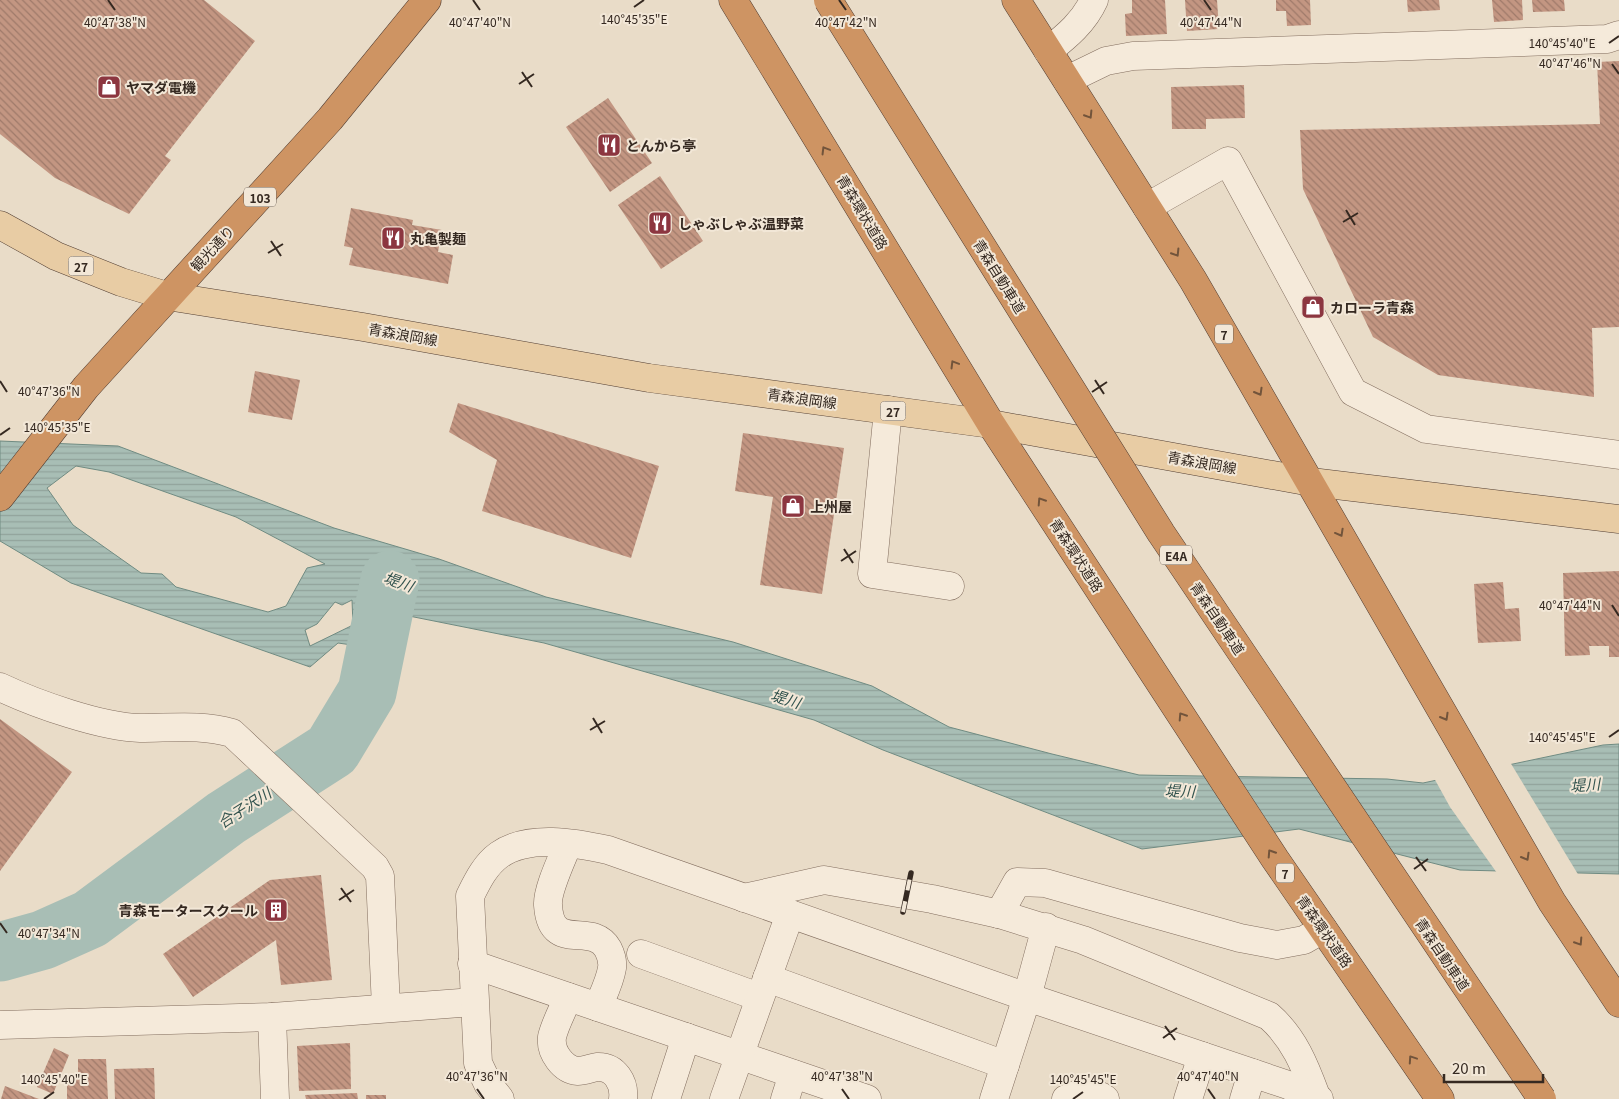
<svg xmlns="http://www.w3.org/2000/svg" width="1619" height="1099" font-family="Georgia,'Noto Sans JP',serif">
	<defs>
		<pattern id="water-rules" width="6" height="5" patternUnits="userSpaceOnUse" patternTransform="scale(1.25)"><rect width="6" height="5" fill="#a8beb5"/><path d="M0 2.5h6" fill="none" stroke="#91a39b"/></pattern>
		<pattern id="building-back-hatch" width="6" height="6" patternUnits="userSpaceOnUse" patternTransform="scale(1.25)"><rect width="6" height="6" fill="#c39682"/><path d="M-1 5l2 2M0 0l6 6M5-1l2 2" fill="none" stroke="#9f7a6a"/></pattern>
	</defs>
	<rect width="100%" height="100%" fill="#e9dcc8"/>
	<!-- water -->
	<path fill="url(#water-rules)" stroke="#708b82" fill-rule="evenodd" d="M 0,441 L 118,446 L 334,528 L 439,559 L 546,597 L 733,642 L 872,686 L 949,727 L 1052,754 L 1139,775 L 1387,779 L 1423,783 L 1603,745 L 1619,744 L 1619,874 L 1460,870 L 1299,829 L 1142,849 L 883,750 L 814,720 L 544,643 L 404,615 L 380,649 L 338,643 L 310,667 L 71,583 L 0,541 ZM 76,466 L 109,472 L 236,517 L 325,564 L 307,568 L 286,606 L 268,612 L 176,587 L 162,574 L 141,573 L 73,525 L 47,488 ZM 352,600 L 353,625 L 310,646 L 305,630 L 317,624 L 335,602 L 342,605 Z"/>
	<!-- pier -->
	<path fill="#e9dcc8" d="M 1510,762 L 1579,876 L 1497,873 L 1450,807 L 1434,778 Z"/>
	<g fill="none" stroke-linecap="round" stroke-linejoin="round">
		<!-- river -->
		<path stroke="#a8beb5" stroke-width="59" d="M 0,952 L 43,940 L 90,919 L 226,818 L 332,750 L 367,692 L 390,580"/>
	</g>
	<!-- building -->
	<g fill="url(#building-back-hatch)">
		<path d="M 0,0 L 204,0 L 255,41 L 165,156 L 171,160 L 129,214 L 55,178 L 0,134 Z"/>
		<path d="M 1132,0 L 1165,0 L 1167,34 L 1126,36 L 1125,14 L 1132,13 Z"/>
		<path d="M 1185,0 L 1217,0 L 1219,29 L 1187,31 Z"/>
		<path d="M 1276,0 L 1310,0 L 1311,25 L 1287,26 L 1286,11 L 1276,11 Z"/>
		<path d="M 1407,0 L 1439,0 L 1440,10 L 1408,12 Z"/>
		<path d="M 1492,0 L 1522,0 L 1523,20 L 1494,22 Z"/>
		<path d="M 1532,0 L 1564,0 L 1565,11 L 1533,12 Z"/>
		<path d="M 1619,61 L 1619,327 L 1592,328 L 1594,397 L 1438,375 L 1373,337 L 1303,189 L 1300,130 L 1600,124 L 1597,62 Z"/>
		<path d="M 1244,85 L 1245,118 L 1206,119 L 1206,129 L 1172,129 L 1171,87 Z"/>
		<path d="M 608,98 L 652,163 L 610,192 L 566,127 Z"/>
		<path d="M 660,176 L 703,241 L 661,269 L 618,205 Z"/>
		<path d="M 351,208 L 413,220 L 412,225 L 442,230 L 438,252 L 453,255 L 448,284 L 349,265 L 353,248 L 344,246 Z"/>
		<path d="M 255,371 L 300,380 L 292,420 L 248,412 Z"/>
		<path d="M 458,403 L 659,466 L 631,558 L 482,511 L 497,460 L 449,432 Z"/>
		<path d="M 743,433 L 844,448 L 822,594 L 760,585 L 773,497 L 735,491 Z"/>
		<path d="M 1619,571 L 1619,657 L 1609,657 L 1609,646 L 1589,646 L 1590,655 L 1565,656 L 1563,573 Z"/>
		<path d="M 1503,582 L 1505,609 L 1519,608 L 1521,641 L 1478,643 L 1474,584 Z"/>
		<path d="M 0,719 L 72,772 L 0,871 Z"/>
		<path d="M 321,875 L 332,980 L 281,985 L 276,940 L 193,997 L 163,954 L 270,880 Z"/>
		<path d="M 350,1043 L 351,1089 L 299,1091 L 297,1046 Z"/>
		<path d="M 54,1048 L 69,1055 L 53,1094 L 37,1087 Z"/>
		<path d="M 78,1059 L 106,1059 L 108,1099 L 67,1099 L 67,1078 L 78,1078 Z"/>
		<path d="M 154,1068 L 155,1099 L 115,1099 L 114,1069 Z"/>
		<path d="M 5,1086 L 39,1099 L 1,1099 Z"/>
		<path d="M 357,1093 L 358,1099 L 306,1099 L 305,1095 Z"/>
		<rect x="366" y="1095" width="20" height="4"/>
	</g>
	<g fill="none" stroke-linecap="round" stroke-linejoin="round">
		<!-- minor casing -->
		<g stroke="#836e5f" stroke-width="29">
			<g id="minor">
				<path d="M 1048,51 C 1067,36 1084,22 1094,0"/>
				<path d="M 1067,80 L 1106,61 L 1133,56 L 1607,39 L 1619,35"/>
				<path d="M 1147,207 L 1228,161 L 1353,392 L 1426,429 L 1619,455"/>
				<path d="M 888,410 L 872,574 L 950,586"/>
				<path d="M 0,687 C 36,704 101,727 140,728 C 172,728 201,724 232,733 L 375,867 L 380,876 L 386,1007"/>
				<path d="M 568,844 C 562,859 547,890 548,905 C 551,955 592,920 608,949 C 611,955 613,961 612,968 C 610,981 603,995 598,1007"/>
				<path d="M 744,898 L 824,880 L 932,899 L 999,914 L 1083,940 L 1269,1016 C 1294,1038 1305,1066 1316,1096"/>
				<path d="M 999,914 L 1017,882 L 1045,883 L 1240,938 L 1277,945 L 1304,940 L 1323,929"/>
				<path d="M 641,954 L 759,997"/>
				<path d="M 472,964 L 867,1099"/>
				<path d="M 767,978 L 1005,1065"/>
				<path d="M 568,997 C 563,1010 555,1024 552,1037 C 550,1052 563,1070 578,1071 C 584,1071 591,1068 597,1067 C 615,1066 625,1083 623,1099"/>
				<path d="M 272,1017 L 275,1099"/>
				<path d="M 0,1025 L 272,1017 L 474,1002"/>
				<path d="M 500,1099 L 488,1084 L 478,1063 L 470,896 C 477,882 485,865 499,855 C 528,834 576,843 608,850 L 1027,997 L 1288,1085 L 1319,1099"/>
				<path d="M 666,1099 L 686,1037"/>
				<path d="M 724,1099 L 790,914"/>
				<path d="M 785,1099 L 793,1074"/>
				<path d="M 994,1099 L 1027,997 L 1046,927"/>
				<path d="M 1066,1099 C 1079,1092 1093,1090 1105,1099"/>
				<path d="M 1188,1099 L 1202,1056"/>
				<path d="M 1244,1099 L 1252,1073"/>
			</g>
		</g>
		<!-- major casing -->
		<g stroke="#523e33" stroke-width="29">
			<path id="major" d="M 0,225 L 56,256 L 121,282 L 167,296 L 363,327 L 649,378 L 991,424 L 1311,482 L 1619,519"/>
		</g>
		<!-- highway casing -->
		<g stroke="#523e33" stroke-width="29">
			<g id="highway">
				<path d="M 733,0 L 991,424 L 1275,859 L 1440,1099"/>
				<path d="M 1016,0 L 1193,280 L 1552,902 L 1619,1003"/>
				<path d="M 0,497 L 86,387 L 330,119 L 427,0"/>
			</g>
		</g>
		<!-- minor -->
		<use href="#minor" stroke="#f5eada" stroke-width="28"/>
		<!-- major -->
		<use href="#major" stroke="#e8cca4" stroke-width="28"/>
		<!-- highway -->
		<use href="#highway" stroke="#ce9463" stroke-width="28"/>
		<!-- rail casing -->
		<g stroke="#352921" stroke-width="5.5">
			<path id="rail" d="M 903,912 L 911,873"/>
		</g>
		<!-- rail -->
		<use href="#rail" stroke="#f2e7d7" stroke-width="4" stroke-dasharray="11" stroke-linecap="butt"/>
		<!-- highway-bridge casing -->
		<g stroke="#523e33" stroke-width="29" stroke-linecap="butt">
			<path id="highway-bridge" d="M 828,0 L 1161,533 L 1542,1099"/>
		</g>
		<!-- highway-bridge -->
		<use href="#highway-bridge" stroke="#ce9463" stroke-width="28"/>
	</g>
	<!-- one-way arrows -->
	<defs><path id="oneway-chevron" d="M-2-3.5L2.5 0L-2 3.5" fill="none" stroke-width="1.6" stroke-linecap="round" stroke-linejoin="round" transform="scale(1.25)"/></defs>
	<g stroke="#72543b">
		<use href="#oneway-chevron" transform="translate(1089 115) rotate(58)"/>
		<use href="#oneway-chevron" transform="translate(825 150) rotate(-121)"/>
		<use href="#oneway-chevron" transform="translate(1176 253) rotate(58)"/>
		<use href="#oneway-chevron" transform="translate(954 364) rotate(-121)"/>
		<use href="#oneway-chevron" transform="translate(1259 392) rotate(60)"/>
		<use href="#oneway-chevron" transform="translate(1041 501) rotate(-123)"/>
		<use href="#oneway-chevron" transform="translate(1340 533) rotate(61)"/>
		<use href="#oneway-chevron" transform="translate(1182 716) rotate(-123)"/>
		<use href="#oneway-chevron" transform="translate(1445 717) rotate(60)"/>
		<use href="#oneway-chevron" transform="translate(1271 853) rotate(-123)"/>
		<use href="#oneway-chevron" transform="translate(1526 857) rotate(60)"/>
		<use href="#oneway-chevron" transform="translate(1579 942) rotate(57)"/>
		<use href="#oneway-chevron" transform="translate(1412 1059) rotate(-124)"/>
	</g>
	<!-- ticks -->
	<path fill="none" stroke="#352921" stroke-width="2" d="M 108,0 L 115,10M 473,0 L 480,10M 839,0 L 846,10M 1204,0 L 1211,10M 634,7 L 644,0M 1609,43 L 1619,36M 1612,64 L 1619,74M 522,72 L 532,87M 519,84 L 534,74M 1346,210 L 1355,225M 1343,222 L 1358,213M 271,241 L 281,256M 268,253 L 283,244M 1095,380 L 1104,394M 0,381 L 7,392M 1092,392 L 1107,382M 0,435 L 10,428M 844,549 L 853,563M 841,561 L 856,551M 1612,605 L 1619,616M 593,718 L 602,733M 590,730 L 605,721M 1609,737 L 1619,730M 1416,857 L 1426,871M 1414,869 L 1428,859M 341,888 L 351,902M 339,900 L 354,890M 0,923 L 7,933M 1165,1026 L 1175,1040M 1163,1038 L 1177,1028M 477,1089 L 484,1099M 842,1089 L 849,1099M 1208,1089 L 1215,1099M 44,1099 L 54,1092M 1073,1099 L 1083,1092"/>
	<!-- icons -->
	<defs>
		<g id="shop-square" transform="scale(1.25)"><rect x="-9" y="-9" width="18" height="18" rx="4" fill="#8c3640" stroke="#f2e7d7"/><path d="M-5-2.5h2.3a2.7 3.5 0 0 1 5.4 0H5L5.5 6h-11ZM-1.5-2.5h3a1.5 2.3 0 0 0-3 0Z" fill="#fff"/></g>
		<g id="restaurant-square" transform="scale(1.25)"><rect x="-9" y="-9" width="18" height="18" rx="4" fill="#8c3640" stroke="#f2e7d7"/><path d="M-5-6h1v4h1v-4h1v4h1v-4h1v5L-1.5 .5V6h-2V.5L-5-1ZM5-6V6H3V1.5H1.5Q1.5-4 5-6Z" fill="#fff"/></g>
		<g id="building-square" transform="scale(1.25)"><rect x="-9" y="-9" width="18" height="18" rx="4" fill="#8c3640" stroke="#f2e7d7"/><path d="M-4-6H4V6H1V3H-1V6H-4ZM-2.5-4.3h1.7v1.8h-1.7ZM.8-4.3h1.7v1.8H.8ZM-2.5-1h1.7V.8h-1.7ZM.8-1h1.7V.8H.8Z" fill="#fff"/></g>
	</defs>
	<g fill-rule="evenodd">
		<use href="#shop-square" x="109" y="87"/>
		<use href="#restaurant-square" x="609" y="145"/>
		<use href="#restaurant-square" x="660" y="223"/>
		<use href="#restaurant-square" x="393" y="238"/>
		<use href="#shop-square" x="1313" y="307"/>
		<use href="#shop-square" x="793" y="506"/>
		<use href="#building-square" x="276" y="910"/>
	</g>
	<g text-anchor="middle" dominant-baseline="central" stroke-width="4" stroke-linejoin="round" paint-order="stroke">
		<!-- shield labels -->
		<g fill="#f2e7d7" stroke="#6e6258" stroke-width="1">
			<rect x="244" y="187.5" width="32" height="19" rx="4"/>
			<rect x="68.5" y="256.5" width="25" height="19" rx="4"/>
			<rect x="1215" y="324.5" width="18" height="19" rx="4"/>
			<rect x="880.5" y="401.5" width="25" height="19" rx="4"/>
			<rect x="1160" y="545.5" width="32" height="19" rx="4"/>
			<rect x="1276" y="863.5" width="18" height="19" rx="4"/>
		</g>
		<g font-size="12" font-weight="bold" fill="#352921">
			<text x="260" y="197">103</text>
			<text x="81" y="266">27</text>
			<text x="1224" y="334">7</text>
			<text x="893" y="411">27</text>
			<text x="1176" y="555">E4A</text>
			<text x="1285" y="873">7</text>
		</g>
		<!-- poi labels -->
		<g font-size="14" font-weight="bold" fill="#352921" stroke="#f2e7d7" text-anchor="start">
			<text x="126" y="87">ヤマダ電機</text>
			<text x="626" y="145">とんから亭</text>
			<text x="678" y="223">しゃぶしゃぶ温野菜</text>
			<text x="410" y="238">丸亀製麺</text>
			<text x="1330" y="307">カローラ青森</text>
			<text x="810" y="506">上州屋</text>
			<text x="258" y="910" text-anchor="end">青森モータースクール</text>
		</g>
		<!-- street labels -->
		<g font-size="14" fill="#352921" stroke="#f2e7d7">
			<text transform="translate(863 212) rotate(59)">青森環状道路</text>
			<text transform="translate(212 248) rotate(-47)">観光通り</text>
			<text transform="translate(1000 276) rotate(58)">青森自動車道</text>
			<text transform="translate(403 334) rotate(10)">青森浪岡線</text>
			<text transform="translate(802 398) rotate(8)">青森浪岡線</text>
			<text transform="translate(1202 462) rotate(10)">青森浪岡線</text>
			<text transform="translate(1077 555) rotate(57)">青森環状道路</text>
			<text transform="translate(1218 618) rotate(56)">青森自動車道</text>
			<text transform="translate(1325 931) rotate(55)">青森環状道路</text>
			<text transform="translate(1443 954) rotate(56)">青森自動車道</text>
		</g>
		<!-- water labels -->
		<g font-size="15" font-style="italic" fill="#32534e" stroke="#f2e7d7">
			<text transform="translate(399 581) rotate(20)">堤川</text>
			<text transform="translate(786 698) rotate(17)">堤川</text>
			<text transform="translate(1585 784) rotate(-4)">堤川</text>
			<text transform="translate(1180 790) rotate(2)">堤川</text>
			<text transform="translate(244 807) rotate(-33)">合子沢川</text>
		</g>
	</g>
	<g font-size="12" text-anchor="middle" fill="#352921" stroke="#f2e7d7" stroke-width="4" stroke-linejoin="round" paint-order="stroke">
		<text x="634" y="24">140°45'35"E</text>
		<text x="115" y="27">40°47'38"N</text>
		<text x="480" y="27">40°47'40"N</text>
		<text x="846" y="27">40°47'42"N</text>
		<text x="1211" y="27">40°47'44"N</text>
		<text x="1562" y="48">140°45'40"E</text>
		<text x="1570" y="68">40°47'46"N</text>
		<text x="49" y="396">40°47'36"N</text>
		<text x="57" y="432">140°45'35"E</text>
		<text x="1570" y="610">40°47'44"N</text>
		<text x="1562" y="742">140°45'45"E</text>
		<text x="49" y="938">40°47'34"N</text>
		<text x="477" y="1081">40°47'36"N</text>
		<text x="842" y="1081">40°47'38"N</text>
		<text x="1208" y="1081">40°47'40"N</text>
		<text x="54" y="1084">140°45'40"E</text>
		<text x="1083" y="1084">140°45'45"E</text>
	</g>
	<!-- scale -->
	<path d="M1444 1074v8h99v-8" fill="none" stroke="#352921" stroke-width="2.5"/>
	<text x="1452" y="1074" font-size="15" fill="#352921" stroke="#f2e7d7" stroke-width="4" paint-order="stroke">20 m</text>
</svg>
